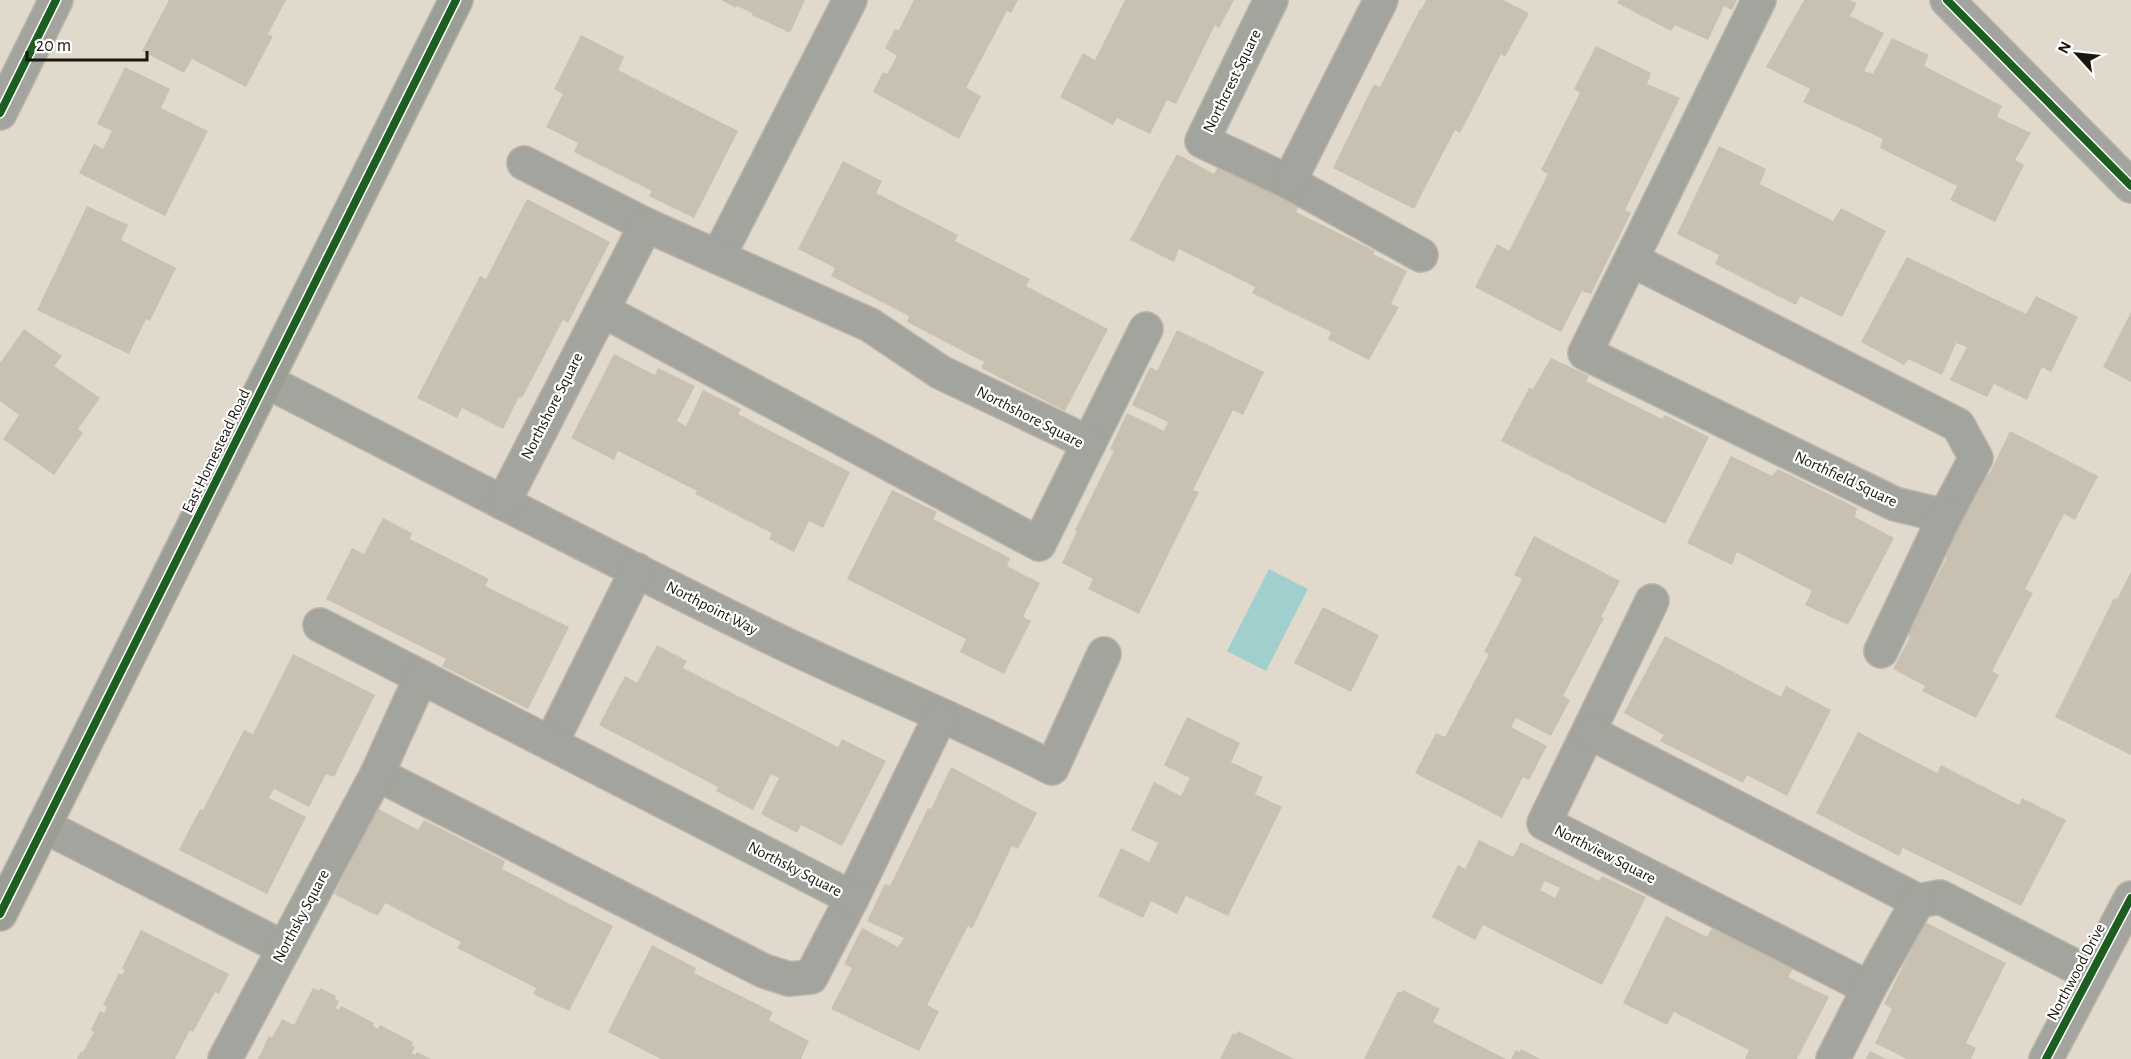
<svg xmlns="http://www.w3.org/2000/svg" width="2131" height="1059" font-family="'Alegreya Sans',sans-serif">
	<rect width="100%" height="100%" fill="#e1dacc"/>
	<!-- water -->
	<path fill="#a1cfce" d="M 1269,569 L 1308,589 L 1266,671 L 1227,651 Z"/>
	<!-- building -->
	<g fill="#c8c0b0" fill-rule="evenodd">
		<path d="M 169,0 L 286,0 L 268,34 L 273,36 L 246,87 L 192,59 L 184,73 L 142,51 Z"/>
		<path d="M 721,0 L 805,0 L 790,33 L 752,15 L 752,13 L 737,6 L 736,8 Z"/>
		<path d="M 914,0 L 1018,0 L 1011,13 L 1007,11 L 966,88 L 981,96 L 959,139 L 873,92 L 883,72 L 887,74 L 897,56 L 885,48 L 895,29 L 899,30 Z"/>
		<path d="M 1125,0 L 1234,0 L 1219,28 L 1215,25 L 1176,104 L 1167,100 L 1150,134 L 1117,118 L 1113,125 L 1060,97 L 1083,53 L 1095,60 Z"/>
		<path d="M 1426,0 L 1503,0 L 1529,13 L 1505,57 L 1501,54 L 1460,133 L 1455,130 L 1414,209 L 1333,168 L 1374,84 L 1380,87 L 1420,9 L 1421,10 Z"/>
		<path d="M 1619,0 L 1737,0 L 1732,10 L 1724,6 L 1708,40 L 1675,25 L 1671,31 L 1617,3 Z"/>
		<path d="M 1804,0 L 1850,0 L 1857,3 L 1850,16 L 1884,33 L 1864,71 L 1873,74 L 1892,38 L 1929,55 L 1924,66 L 2002,106 L 1997,117 L 2031,133 L 2015,160 L 2024,165 L 1995,222 L 1950,200 L 1957,186 L 1880,148 L 1883,139 L 1803,102 L 1810,89 L 1766,67 Z"/>
		<path d="M 581,35 L 624,57 L 618,70 L 738,131 L 694,218 L 649,196 L 652,191 L 574,152 L 578,143 L 546,127 L 563,94 L 554,89 Z"/>
		<path d="M 1596,46 L 1651,73 L 1647,84 L 1680,98 L 1625,210 L 1631,213 L 1591,294 L 1582,291 L 1561,332 L 1475,287 L 1497,244 L 1509,251 L 1548,174 L 1541,170 L 1580,93 L 1574,89 Z"/>
		<path d="M 125,67 L 170,89 L 161,108 L 208,131 L 165,216 L 79,173 L 94,144 L 103,149 L 112,131 L 97,124 Z"/>
		<path d="M 1719,146 L 1766,169 L 1760,184 L 1833,221 L 1841,208 L 1886,231 L 1842,317 L 1800,296 L 1796,305 L 1715,264 L 1719,255 L 1677,234 Z"/>
		<path d="M 1177,154 L 1214,174 L 1219,165 L 1299,205 L 1296,212 L 1375,251 L 1373,254 L 1407,271 L 1391,304 L 1399,307 L 1369,360 L 1328,339 L 1331,332 L 1252,293 L 1255,287 L 1179,249 L 1174,262 L 1130,240 Z"/>
		<path d="M 843,161 L 882,181 L 876,193 L 958,235 L 955,241 L 1030,279 L 1026,286 L 1108,329 L 1065,411 L 981,368 L 984,362 L 907,322 L 909,316 L 831,276 L 835,268 L 798,249 Z"/>
		<path d="M 527,199 L 610,242 L 568,323 L 563,320 L 522,398 L 519,397 L 503,429 L 462,408 L 457,418 L 417,398 L 480,276 L 486,279 Z"/>
		<path d="M 87,206 L 128,225 L 121,240 L 176,268 L 150,321 L 146,319 L 129,354 L 37,310 Z"/>
		<path d="M 1907,257 L 2026,314 L 2036,296 L 2078,317 L 2051,372 L 2042,367 L 2027,400 L 1994,384 L 1987,397 L 1950,380 L 1967,347 L 1956,343 L 1942,375 L 1908,359 L 1904,365 L 1861,342 Z"/>
		<path d="M 2131,312 L 2131,382 L 2103,367 Z"/>
		<path d="M 24,329 L 62,356 L 54,366 L 100,398 L 78,429 L 83,433 L 54,475 L 3,439 L 19,415 L 0,401 L 0,363 Z"/>
		<path d="M 1177,330 L 1264,372 L 1243,415 L 1233,410 L 1193,490 L 1199,492 L 1139,614 L 1088,589 L 1093,579 L 1062,563 L 1077,531 L 1075,530 L 1114,451 L 1110,449 L 1127,413 L 1164,431 L 1168,422 L 1132,405 L 1150,367 L 1157,371 Z"/>
		<path d="M 614,354 L 655,375 L 658,368 L 695,386 L 677,421 L 686,426 L 703,390 L 741,409 L 738,414 L 850,472 L 823,528 L 809,521 L 794,552 L 769,539 L 772,533 L 695,494 L 697,491 L 618,451 L 614,460 L 571,438 Z"/>
		<path d="M 1551,358 L 1589,376 L 1586,381 L 1662,419 L 1665,415 L 1709,437 L 1665,524 L 1501,441 L 1529,388 L 1533,389 Z"/>
		<path d="M 2010,431 L 2098,476 L 2075,520 L 2064,514 L 2025,589 L 2033,593 L 1992,671 L 1999,675 L 1976,718 L 1922,691 L 1925,686 L 1893,669 L 1910,637 L 1907,635 L 1947,557 L 1940,553 L 1982,471 L 1989,475 Z"/>
		<path d="M 1731,456 L 1772,476 L 1778,469 L 1857,508 L 1855,517 L 1894,538 L 1848,625 L 1805,605 L 1812,591 L 1737,552 L 1732,565 L 1687,543 Z"/>
		<path d="M 892,490 L 937,512 L 933,519 L 1010,558 L 1007,566 L 1040,583 L 1023,617 L 1031,621 L 1004,674 L 960,652 L 966,639 L 847,579 Z"/>
		<path d="M 383,518 L 412,533 L 410,539 L 489,579 L 485,586 L 569,627 L 528,709 L 442,666 L 446,659 L 326,599 L 352,548 L 364,554 Z"/>
		<path d="M 1534,536 L 1620,581 L 1601,617 L 1604,618 L 1563,696 L 1570,700 L 1551,736 L 1516,718 L 1511,727 L 1547,746 L 1529,780 L 1523,777 L 1502,818 L 1415,773 L 1436,733 L 1445,737 L 1489,654 L 1484,652 L 1522,579 L 1514,575 Z"/>
		<path d="M 2131,572 L 2131,755 L 2055,717 L 2114,598 L 2117,599 Z"/>
		<path d="M 1323,607 L 1379,635 L 1351,692 L 1294,663 Z"/>
		<path d="M 1665,636 L 1781,697 L 1786,686 L 1831,710 L 1787,796 L 1747,775 L 1743,783 L 1660,741 L 1664,735 L 1624,713 Z"/>
		<path d="M 657,645 L 687,661 L 683,668 L 838,747 L 842,739 L 886,761 L 842,846 L 801,825 L 797,833 L 761,814 L 779,778 L 771,774 L 753,810 L 716,791 L 718,787 L 599,725 L 625,676 L 637,683 Z"/>
		<path d="M 293,654 L 375,695 L 334,777 L 326,774 L 309,807 L 274,789 L 269,798 L 306,817 L 267,894 L 179,850 L 200,809 L 203,810 L 244,730 L 253,734 Z"/>
		<path d="M 1187,717 L 1240,743 L 1231,762 L 1263,777 L 1255,794 L 1282,807 L 1228,916 L 1186,896 L 1177,914 L 1151,901 L 1143,918 L 1098,896 L 1121,848 L 1149,862 L 1158,843 L 1131,830 L 1154,782 L 1181,796 L 1190,778 L 1164,765 Z"/>
		<path d="M 1858,732 L 1937,773 L 1941,765 L 2019,805 L 2022,798 L 2066,820 L 2021,906 L 1903,848 L 1899,856 L 1816,813 Z"/>
		<path d="M 951,767 L 1037,813 L 1018,849 L 1012,846 L 972,929 L 968,926 L 927,1005 L 939,1011 L 919,1051 L 831,1009 L 852,968 L 844,964 L 862,928 L 898,947 L 904,938 L 867,921 L 885,884 L 890,886 L 928,808 L 931,809 Z"/>
		<path d="M 377,808 L 418,830 L 424,820 L 505,861 L 502,869 L 613,926 L 569,1011 L 533,994 L 536,988 L 457,948 L 461,942 L 385,903 L 378,916 L 334,894 Z"/>
		<path d="M 1479,840 L 1513,857 L 1521,842 L 1599,881 L 1602,876 L 1646,897 L 1602,985 L 1483,925 L 1475,940 L 1432,917 L 1458,865 L 1465,869 ZM 1545,881 L 1560,888 L 1555,898 L 1540,890 Z"/>
		<path d="M 1666,916 L 1707,937 L 1712,928 L 1793,969 L 1788,977 L 1829,997 L 1797,1059 L 1745,1059 L 1749,1050 L 1674,1012 L 1667,1025 L 1623,1003 Z"/>
		<path d="M 1925,922 L 2006,963 L 1966,1043 L 1976,1048 L 1971,1059 L 1907,1059 L 1875,1043 L 1892,1009 L 1884,1004 Z"/>
		<path d="M 141,930 L 229,974 L 219,994 L 215,992 L 193,1032 L 190,1030 L 175,1059 L 77,1059 L 81,1051 L 83,1052 L 94,1032 L 91,1030 L 100,1011 L 104,1013 L 107,1007 L 103,1005 L 119,973 L 122,975 L 125,970 L 122,968 Z"/>
		<path d="M 652,945 L 696,968 L 694,973 L 773,1012 L 769,1020 L 809,1041 L 801,1059 L 661,1059 L 608,1032 Z"/>
		<path d="M 313,988 L 319,991 L 320,988 L 336,996 L 335,999 L 339,1001 L 336,1008 L 339,1010 L 341,1006 L 374,1023 L 373,1026 L 378,1029 L 380,1025 L 413,1042 L 412,1045 L 415,1047 L 412,1053 L 415,1055 L 417,1052 L 431,1059 L 258,1059 L 269,1036 L 272,1038 L 282,1019 L 294,1025 Z"/>
		<path d="M 1403,990 L 1440,1009 L 1433,1022 L 1506,1059 L 1364,1059 L 1398,991 L 1401,993 Z"/>
		<path d="M 1238,1031 L 1294,1059 L 1220,1059 L 1233,1033 L 1236,1035 Z"/>
		<path d="M 1521,1049 L 1540,1059 L 1511,1059 L 1516,1050 L 1519,1052 Z"/>
		<path d="M 1870,1051 L 1886,1059 L 1866,1059 Z"/>
	</g>
	<g fill="none" stroke-linecap="round" stroke-linejoin="round">
		<!-- minor casing -->
		<g stroke="#bcb6ab" stroke-width="36">
			<g id="minor">
				<path d="M 1271,0 L 1202,141 L 1289,182 L 1421,255"/>
				<path d="M 1947,0 L 2131,186"/>
				<path d="M 0,113 L 56,0"/>
				<path d="M 524,163 L 646,225"/>
				<path d="M 1289,182 L 1381,0"/>
				<path d="M 718,257 L 850,0"/>
				<path d="M 1632,260 L 1958,425 L 1976,458 L 1945,516 L 1895,504 L 1585,353 L 1759,0"/>
				<path d="M 266,381 C 433,466 599,554 768,636 C 862,682 959,720 1052,768 L 1104,654"/>
				<path d="M 1089,443 L 1146,329"/>
				<path d="M 503,503 L 646,225 L 870,325 L 940,372 L 1089,443 L 1039,544 L 602,310"/>
				<path d="M 1652,601 L 1544,823 L 1869,988"/>
				<path d="M 320,625 L 421,677"/>
				<path d="M 1881,651 L 1945,516"/>
				<path d="M 1589,732 L 1918,901 L 1940,897 L 2090,974"/>
				<path d="M 551,743 L 637,570"/>
				<path d="M 377,774 L 764,971 L 789,979 L 811,977 L 852,898 L 940,717"/>
				<path d="M 44,826 L 284,948"/>
				<path d="M 225,1059 L 377,774 L 421,677 L 852,898"/>
				<path d="M 1833,1059 L 1869,988 L 1918,901"/>
				<path d="M 2046,1059 L 2131,898"/>
			</g>
		</g>
		<!-- major casing -->
		<g stroke="#bcb6ab" stroke-width="36">
			<path id="major" d="M 0,914 L 456,0"/>
		</g>
		<!-- minor -->
		<use href="#minor" stroke="#a2a49d" stroke-width="33"/>
		<!-- major -->
		<use href="#major" stroke="#9a9e94" stroke-width="33"/>
		<!-- cycleway casing -->
		<g stroke="#fff" stroke-width="11">
			<g id="cycleway">
				<path d="M 1947,0 L 2131,186"/>
				<path d="M 0,113 L 56,0"/>
				<path d="M 0,914 L 456,0"/>
				<path d="M 2046,1059 L 2131,898"/>
			</g>
		</g>
		<!-- cycleway -->
		<use href="#cycleway" stroke="#1b5e20" stroke-width="8"/>
	</g>
	<g text-anchor="middle" dominant-baseline="central" stroke-width="4.5" stroke-linejoin="round" paint-order="stroke">
		<!-- street labels -->
		<g font-size="16" fill="#1a160c" stroke="#fff">
			<text transform="translate(1232 81) rotate(-64)">Northcrest Square</text>
			<text transform="translate(552 406) rotate(-63)">Northshore Square</text>
			<text transform="translate(1030 417) rotate(27)">Northshore Square</text>
			<text transform="translate(216 451) rotate(-64)">East Homestead Road</text>
			<text transform="translate(1846 479) rotate(25)">Northfield Square</text>
			<text transform="translate(712 608) rotate(27)">Northpoint Way</text>
			<text transform="translate(1605 854) rotate(27)">Northview Square</text>
			<text transform="translate(795 869) rotate(27)">Northsky Square</text>
			<text transform="translate(301 916) rotate(-62)">Northsky Square</text>
			<text transform="translate(2076 972) rotate(-62)">Northwood Drive</text>
		</g>
	</g>
	<!-- north arrow -->
	<g transform="translate(2077 54) rotate(297)" stroke="#ffffff" stroke-width="4.5" paint-order="stroke">
	<path d="M0-4.5L10 22L0 15L-10 22Z" fill="#1a160c"/>
	<text y="-9" font-size="16" font-weight="bold" text-anchor="middle" fill="#1a160c">N</text>
	</g>
	<!-- scale -->
	<path d="M27 51v9h120v-9" fill="none" stroke="#1a160c" stroke-width="3"/>
	<text x="36" y="51" font-size="18" fill="#1a160c" stroke="#ffffff" stroke-width="4.5" paint-order="stroke">20 m</text>
</svg>
